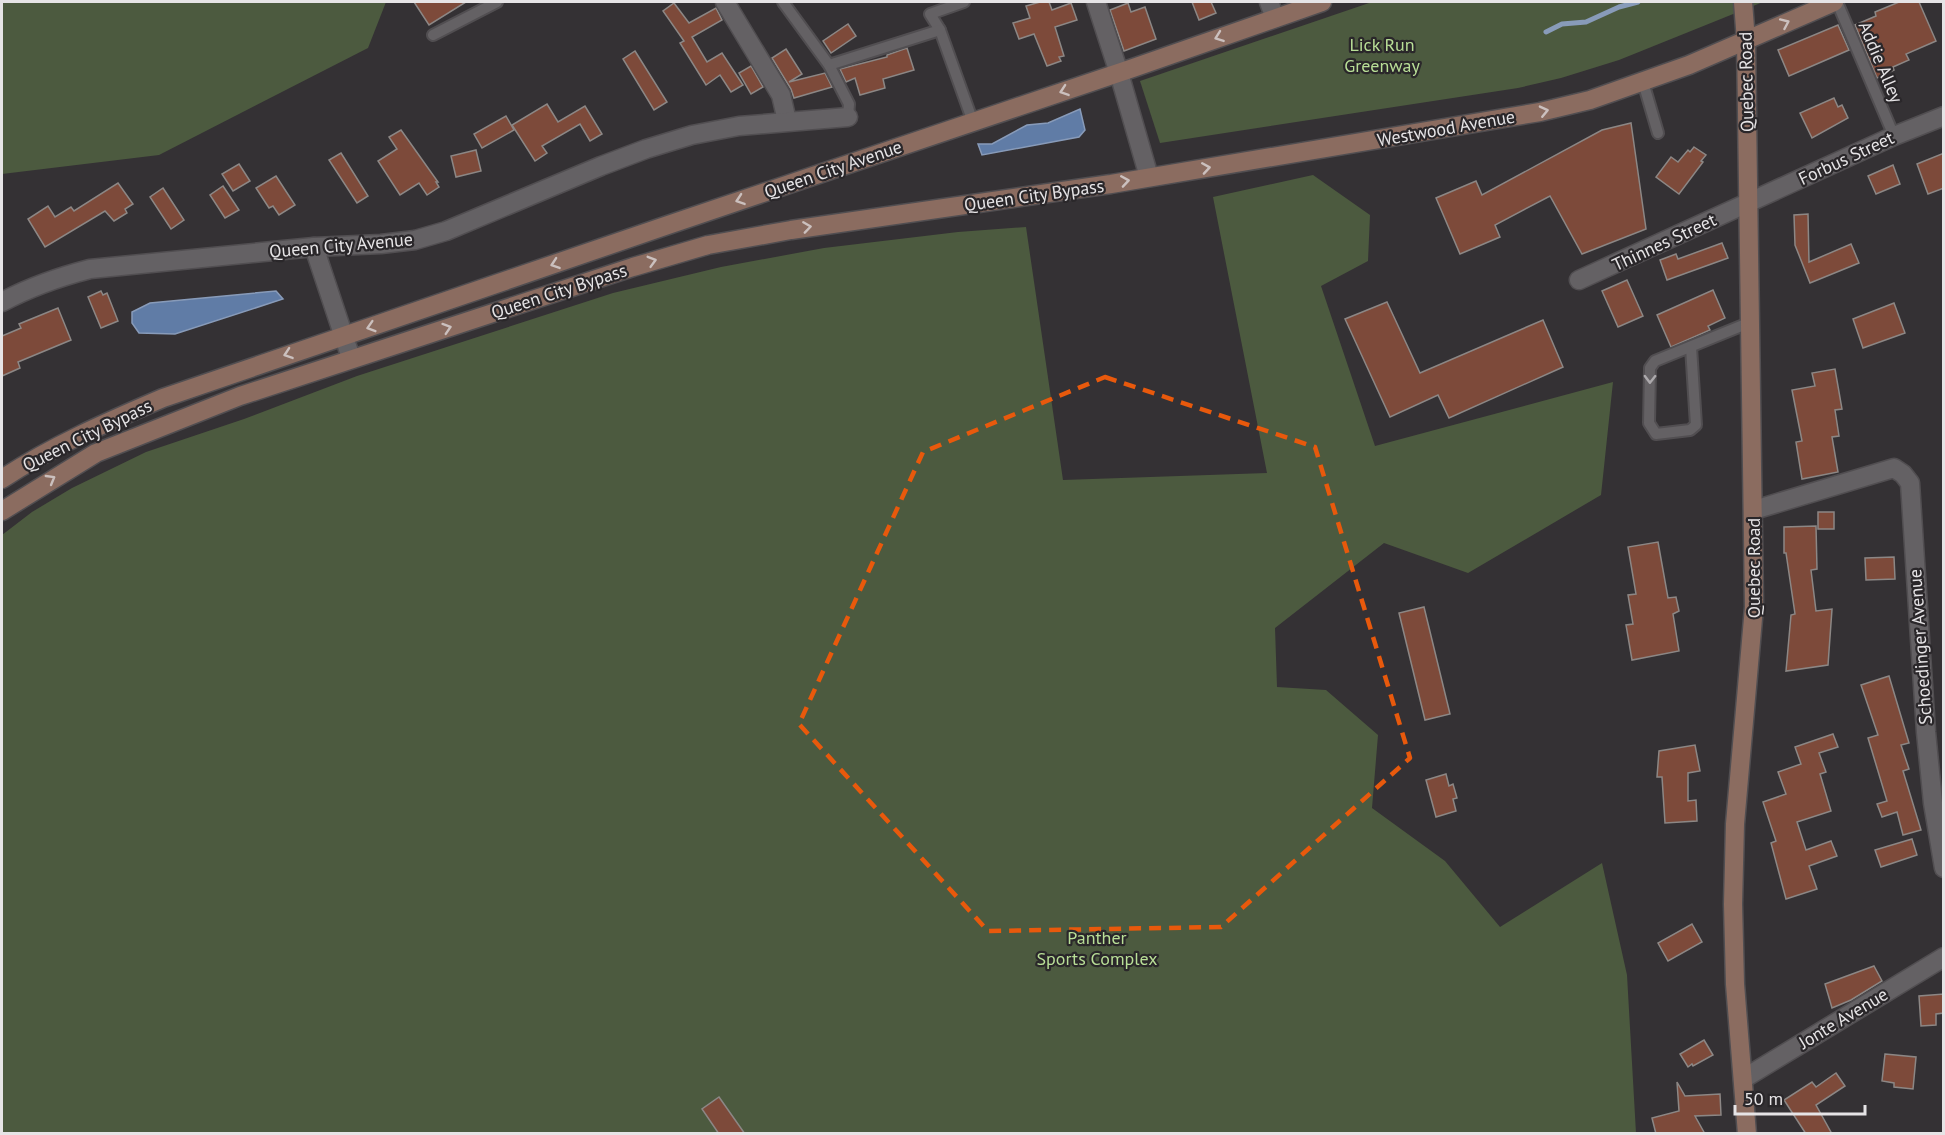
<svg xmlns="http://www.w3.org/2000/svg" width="1945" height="1135" font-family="'PT Sans',sans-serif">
	<rect width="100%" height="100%" fill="#343134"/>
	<!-- green -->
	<g fill="#4c5a3f">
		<path d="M 2,2 L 386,2 L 368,48 L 159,155 L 2,174 Z"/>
		<path d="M 1372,2 L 1763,2 L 1619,60 L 1561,78 L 1518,88 L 1160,143 L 1140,81 Z"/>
		<path d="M 1313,175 L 1370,215 L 1368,261 L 1321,286 L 1375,446 L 1613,382 L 1601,495 L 1468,573 L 1384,543 L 1275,628 L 1277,687 L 1326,690 L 1378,735 L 1372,808 L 1445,861 L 1500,927 L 1602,863 L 1627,975 L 1636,1133 L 2,1134 L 2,535 L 32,512 L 72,488 L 146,452 L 244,419 L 357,376 L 613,293 L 721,267 L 824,248 L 958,232 L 1026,227 L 1063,480 L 1267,473 L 1213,197 Z"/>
	</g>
	<!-- water -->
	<g fill="#607ca6" stroke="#889bb9" stroke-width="1.5">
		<path d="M 1080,109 L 1085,130 L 1079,137 L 982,155 L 978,144 L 992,144 L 1027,125 L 1048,123 Z"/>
		<path d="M 276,291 L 283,299 L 175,334 L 139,333 L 132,323 L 132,312 L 150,303 Z"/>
	</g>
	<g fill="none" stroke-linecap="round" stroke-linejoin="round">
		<!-- stream -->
		<path stroke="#889bb9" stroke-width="5" d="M 1546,32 L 1562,24 L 1586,22 L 1619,7 L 1638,2"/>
	</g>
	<!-- building -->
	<g fill="#7d4a3a" stroke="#8c8785" stroke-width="1.5">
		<path d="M 414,2 L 466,2 L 429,25 Z"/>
		<path d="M 1040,2 L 1049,2 L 1052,10 L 1071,3 L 1077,20 L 1055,27 L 1064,56 L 1059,57 L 1061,61 L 1047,66 L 1034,34 L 1019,39 L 1013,23 L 1030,18 L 1026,6 Z"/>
		<path d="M 1192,2 L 1211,2 L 1216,13 L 1199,20 Z"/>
		<path d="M 1899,2 L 1919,2 L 1936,41 L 1906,54 L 1909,60 L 1893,67 L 1894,70 L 1877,78 L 1855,25 L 1876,16 L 1875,12 Z"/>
		<path d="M 674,3 L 689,23 L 716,8 L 722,20 L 692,37 L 707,62 L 722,53 L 743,85 L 731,92 L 720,75 L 706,85 L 680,43 L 684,41 L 663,11 Z"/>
		<path d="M 1128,3 L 1131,12 L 1145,7 L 1156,39 L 1124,51 L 1110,10 Z"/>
		<path d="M 848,24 L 856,36 L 831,53 L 823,41 Z"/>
		<path d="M 1838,25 L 1849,50 L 1789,76 L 1778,50 Z"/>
		<path d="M 907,48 L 914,70 L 883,79 L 885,88 L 860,95 L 855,78 L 846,82 L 840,69 L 887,57 L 887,55 Z"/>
		<path d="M 786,49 L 802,74 L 789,82 L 825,73 L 832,87 L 794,98 L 791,89 L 772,58 Z"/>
		<path d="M 635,51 L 667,102 L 654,110 L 623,59 Z"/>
		<path d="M 751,66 L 763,87 L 751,94 L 739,73 Z"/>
		<path d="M 1834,98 L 1838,107 L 1842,105 L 1848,118 L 1812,138 L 1800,113 Z"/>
		<path d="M 547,104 L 558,122 L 585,106 L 602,134 L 590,141 L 580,124 L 542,146 L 547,153 L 535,161 L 512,125 Z"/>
		<path d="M 506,116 L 514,130 L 482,148 L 474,134 Z"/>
		<path d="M 1631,123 L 1646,229 L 1582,254 L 1550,196 L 1495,225 L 1500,237 L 1460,254 L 1436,198 L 1476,181 L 1482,195 L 1602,130 Z"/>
		<path d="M 401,130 L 438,182 L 436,182 L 439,187 L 427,195 L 419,183 L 400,195 L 378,161 L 397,149 L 389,137 Z"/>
		<path d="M 1694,147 L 1706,155 L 1701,161 L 1703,162 L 1679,194 L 1656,177 L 1671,157 L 1678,162 L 1688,150 L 1690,152 Z"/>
		<path d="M 476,150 L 481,171 L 456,177 L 451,156 Z"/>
		<path d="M 341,153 L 368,196 L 357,203 L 329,160 Z"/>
		<path d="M 1944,153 L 1944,188 L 1928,194 L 1917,164 Z"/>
		<path d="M 239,164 L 250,181 L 233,191 L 222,174 Z"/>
		<path d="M 1893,165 L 1900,184 L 1876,194 L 1868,176 Z"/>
		<path d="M 276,176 L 295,205 L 279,215 L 273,206 L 269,208 L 256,188 Z"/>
		<path d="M 118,183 L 133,204 L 125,209 L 127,213 L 114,221 L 105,211 L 45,247 L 28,219 L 48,206 L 55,217 L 71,207 L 74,211 Z"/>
		<path d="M 223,186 L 239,210 L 225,218 L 210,195 Z"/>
		<path d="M 163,188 L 184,220 L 171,229 L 150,197 Z"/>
		<path d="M 1808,214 L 1809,262 L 1851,244 L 1859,263 L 1810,283 L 1795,245 L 1794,215 Z"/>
		<path d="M 1722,243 L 1728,258 L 1667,280 L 1660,260 L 1676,254 L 1678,259 Z"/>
		<path d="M 1627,280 L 1643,316 L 1618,327 L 1602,291 Z"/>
		<path d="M 1713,290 L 1725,318 L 1708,326 L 1710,330 L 1671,347 L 1657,315 Z"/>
		<path d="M 101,291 L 103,295 L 107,293 L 118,321 L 101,328 L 88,297 Z"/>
		<path d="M 1387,302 L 1420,373 L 1543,320 L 1563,367 L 1449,418 L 1438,395 L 1390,417 L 1345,319 Z"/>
		<path d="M 1894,303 L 1905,333 L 1863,348 L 1853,319 Z"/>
		<path d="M 58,308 L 71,340 L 18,362 L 20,368 L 2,376 L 2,336 L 21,328 L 19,324 Z"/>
		<path d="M 1835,369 L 1842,409 L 1835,410 L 1839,436 L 1832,437 L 1838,472 L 1802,479 L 1796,442 L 1802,441 L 1792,390 L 1815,386 L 1812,373 Z"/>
		<rect x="1818" y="512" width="16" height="17"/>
		<path d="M 1816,526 L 1817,569 L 1811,570 L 1816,611 L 1832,609 L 1828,665 L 1786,671 L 1791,615 L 1795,614 L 1786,553 L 1784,553 L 1784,527 Z"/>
		<path d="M 1658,542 L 1668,598 L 1676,597 L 1679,611 L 1673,614 L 1679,651 L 1632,660 L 1626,625 L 1633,624 L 1628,595 L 1636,594 L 1628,547 Z"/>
		<path d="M 1894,557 L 1895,579 L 1866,580 L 1865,558 Z"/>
		<path d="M 1424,607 L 1450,714 L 1425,720 L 1399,613 Z"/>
		<path d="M 1889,676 L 1909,743 L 1901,745 L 1909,769 L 1903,771 L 1921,830 L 1903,835 L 1897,812 L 1882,817 L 1877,804 L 1887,801 L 1868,738 L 1878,735 L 1861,685 Z"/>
		<path d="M 1833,734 L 1838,747 L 1819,753 L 1826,772 L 1820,774 L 1831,811 L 1797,822 L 1806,850 L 1831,841 L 1837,856 L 1809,866 L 1817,889 L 1786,899 L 1771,843 L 1776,841 L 1763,802 L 1786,794 L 1778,772 L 1801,764 L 1795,747 Z"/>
		<path d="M 1695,745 L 1700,771 L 1688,773 L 1688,801 L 1696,800 L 1697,821 L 1665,823 L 1662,777 L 1657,777 L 1659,751 Z"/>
		<path d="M 1446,774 L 1449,786 L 1453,784 L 1457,798 L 1453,799 L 1456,811 L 1436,817 L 1426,780 Z"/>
		<path d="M 1912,839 L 1917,855 L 1881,867 L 1875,850 Z"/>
		<path d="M 1692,924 L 1702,942 L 1668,961 L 1658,943 Z"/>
		<path d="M 1874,966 L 1882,981 L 1851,1000 L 1832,1008 L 1825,984 Z"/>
		<path d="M 1944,994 L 1944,1013 L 1936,1014 L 1936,1025 L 1921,1026 L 1919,996 Z"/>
		<path d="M 1704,1040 L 1713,1055 L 1693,1066 L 1692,1064 L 1688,1067 L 1680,1054 Z"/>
		<path d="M 1885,1054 L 1916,1057 L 1913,1089 L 1894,1087 L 1894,1083 L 1882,1081 Z"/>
		<path d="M 1836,1073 L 1845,1086 L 1816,1105 L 1832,1134 L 1806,1134 L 1784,1100 L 1812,1082 L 1816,1087 Z"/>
		<path d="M 1677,1082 L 1685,1096 L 1720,1094 L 1721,1115 L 1695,1116 L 1705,1134 L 1656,1134 L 1652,1118 L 1679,1111 Z"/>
		<path d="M 719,1097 L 745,1134 L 719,1134 L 702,1109 Z"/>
	</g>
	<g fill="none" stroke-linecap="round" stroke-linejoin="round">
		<!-- lane casing -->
		<g stroke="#514e51" stroke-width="14">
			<g id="lane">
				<path d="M 783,2 L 829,65 L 849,104 L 848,117"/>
				<path d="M 964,2 L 930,14 L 940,30 L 973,122"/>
				<path d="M 1837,2 L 1894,136"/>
				<path d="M 433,35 L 497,2"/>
				<path d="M 829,65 L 940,30"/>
				<path d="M 1643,82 L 1658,133"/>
				<path d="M 1691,347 L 1696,425 L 1690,430 L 1656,434 L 1649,423 L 1650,368 L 1655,361 L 1751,322"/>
			</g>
		</g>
		<!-- street casing -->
		<g stroke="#514e51" stroke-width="21">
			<g id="street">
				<path d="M 725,2 L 781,95 L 787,121"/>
				<path d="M 1096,2 L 1119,73 L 1149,177"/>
				<path d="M 1269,2 L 1275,18"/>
				<path d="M 314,247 L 351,358"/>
				<path d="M 1579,280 L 1894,136 L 1944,116"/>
				<path d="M 2,302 C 30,287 59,277 90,269 L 314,247 L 381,244 L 415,240 L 446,231 L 601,166 L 646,149 L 692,135 L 739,126 L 848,117"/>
				<path d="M 1754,510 L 1894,468 L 1903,474 L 1910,483 L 1926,732 L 1933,803 L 1944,868"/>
				<path d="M 1743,1079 L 1944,957"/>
			</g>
		</g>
		<!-- secondary casing -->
		<g stroke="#514e51" stroke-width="21">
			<g id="secondary">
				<path d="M 1743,2 L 1746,41 L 1754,607 L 1735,824 L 1733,904 L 1735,984 L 1747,1134"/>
				<path d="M 2,479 C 52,446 107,422 163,398 L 668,225 L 1133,68 L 1322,2"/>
				<path d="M 2,511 L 96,453 L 240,396 L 633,267 L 708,245 L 791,230 L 1111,184 L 1540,112 L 1590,100 L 1689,65 L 1834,2"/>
			</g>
		</g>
		<!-- lane -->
		<use href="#lane" stroke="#646164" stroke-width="10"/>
		<!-- street -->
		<use href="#street" stroke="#646164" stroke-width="18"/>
		<!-- secondary -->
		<use href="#secondary" stroke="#8b6c60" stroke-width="18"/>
	</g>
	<!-- one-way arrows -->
	<defs><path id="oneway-chevron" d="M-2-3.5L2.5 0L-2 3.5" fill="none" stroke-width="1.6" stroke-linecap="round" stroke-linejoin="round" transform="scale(1.5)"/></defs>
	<g stroke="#cbc0be">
		<use href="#oneway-chevron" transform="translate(1785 23) rotate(-24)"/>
		<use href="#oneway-chevron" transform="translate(1219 37) rotate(160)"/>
		<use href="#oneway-chevron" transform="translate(1064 91) rotate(161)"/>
		<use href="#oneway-chevron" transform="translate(1544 111) rotate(-13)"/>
		<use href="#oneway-chevron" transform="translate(1206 168) rotate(-9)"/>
		<use href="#oneway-chevron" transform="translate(1125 181) rotate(-9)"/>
		<use href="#oneway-chevron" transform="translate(740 200) rotate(161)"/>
		<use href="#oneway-chevron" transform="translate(807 227) rotate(-8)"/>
		<use href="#oneway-chevron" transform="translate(652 261) rotate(-16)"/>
		<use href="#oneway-chevron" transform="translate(555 264) rotate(161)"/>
		<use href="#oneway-chevron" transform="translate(371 327) rotate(163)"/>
		<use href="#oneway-chevron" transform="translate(447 328) rotate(-18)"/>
		<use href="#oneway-chevron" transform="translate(288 354) rotate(161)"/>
		<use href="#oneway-chevron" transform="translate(51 479) rotate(-30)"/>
	</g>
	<use stroke="#aca9ac" href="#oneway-chevron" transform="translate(1650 379) rotate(91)"/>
	<!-- marked area -->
	<path fill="none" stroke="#e8590c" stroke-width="4.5" stroke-dasharray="12 8" stroke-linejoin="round" d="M 1105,377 L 1315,447 L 1410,758 L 1221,927 L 988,931 L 799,724 L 923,452 Z"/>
	<g text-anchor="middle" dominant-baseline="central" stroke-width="4.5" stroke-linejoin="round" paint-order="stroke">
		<!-- park labels -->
		<g font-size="18" fill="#b9df97" stroke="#2a272a">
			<text x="1382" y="44">Lick Run<tspan x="1382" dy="21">Greenway</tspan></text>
			<text x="1097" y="937">Panther<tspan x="1097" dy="21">Sports Complex</tspan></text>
		</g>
		<!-- street labels -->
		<g font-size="18" fill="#e6e4e6" stroke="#2a272a">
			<text transform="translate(1881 62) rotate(67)">Addie Alley</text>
			<text transform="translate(1746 82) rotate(-91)">Quebec Road</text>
			<text transform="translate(1446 128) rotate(-10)">Westwood Avenue</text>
			<text transform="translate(1846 158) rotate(-25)">Forbus Street</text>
			<text transform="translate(833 169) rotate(-19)">Queen City Avenue</text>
			<text transform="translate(1034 195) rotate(-8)">Queen City Bypass</text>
			<text transform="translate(1664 242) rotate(-25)">Thinnes Street</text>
			<text transform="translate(341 245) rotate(-5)">Queen City Avenue</text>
			<text transform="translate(559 291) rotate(-18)">Queen City Bypass</text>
			<text transform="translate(87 435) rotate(-26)">Queen City Bypass</text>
			<text transform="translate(1753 568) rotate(-90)">Quebec Road</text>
			<text transform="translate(1920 647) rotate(-94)">Schoedinger Avenue</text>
			<text transform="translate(1843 1018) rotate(-31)">Jonte Avenue</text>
		</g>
	</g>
	<!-- border -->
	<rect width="1945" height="1135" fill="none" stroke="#e6e4e6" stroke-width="6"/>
	<!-- scale -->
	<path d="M1735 1105v9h130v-9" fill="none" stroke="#e6e4e6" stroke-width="3"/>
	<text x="1744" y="1105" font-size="18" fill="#e6e4e6" stroke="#2a272a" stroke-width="4.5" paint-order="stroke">50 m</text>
</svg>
